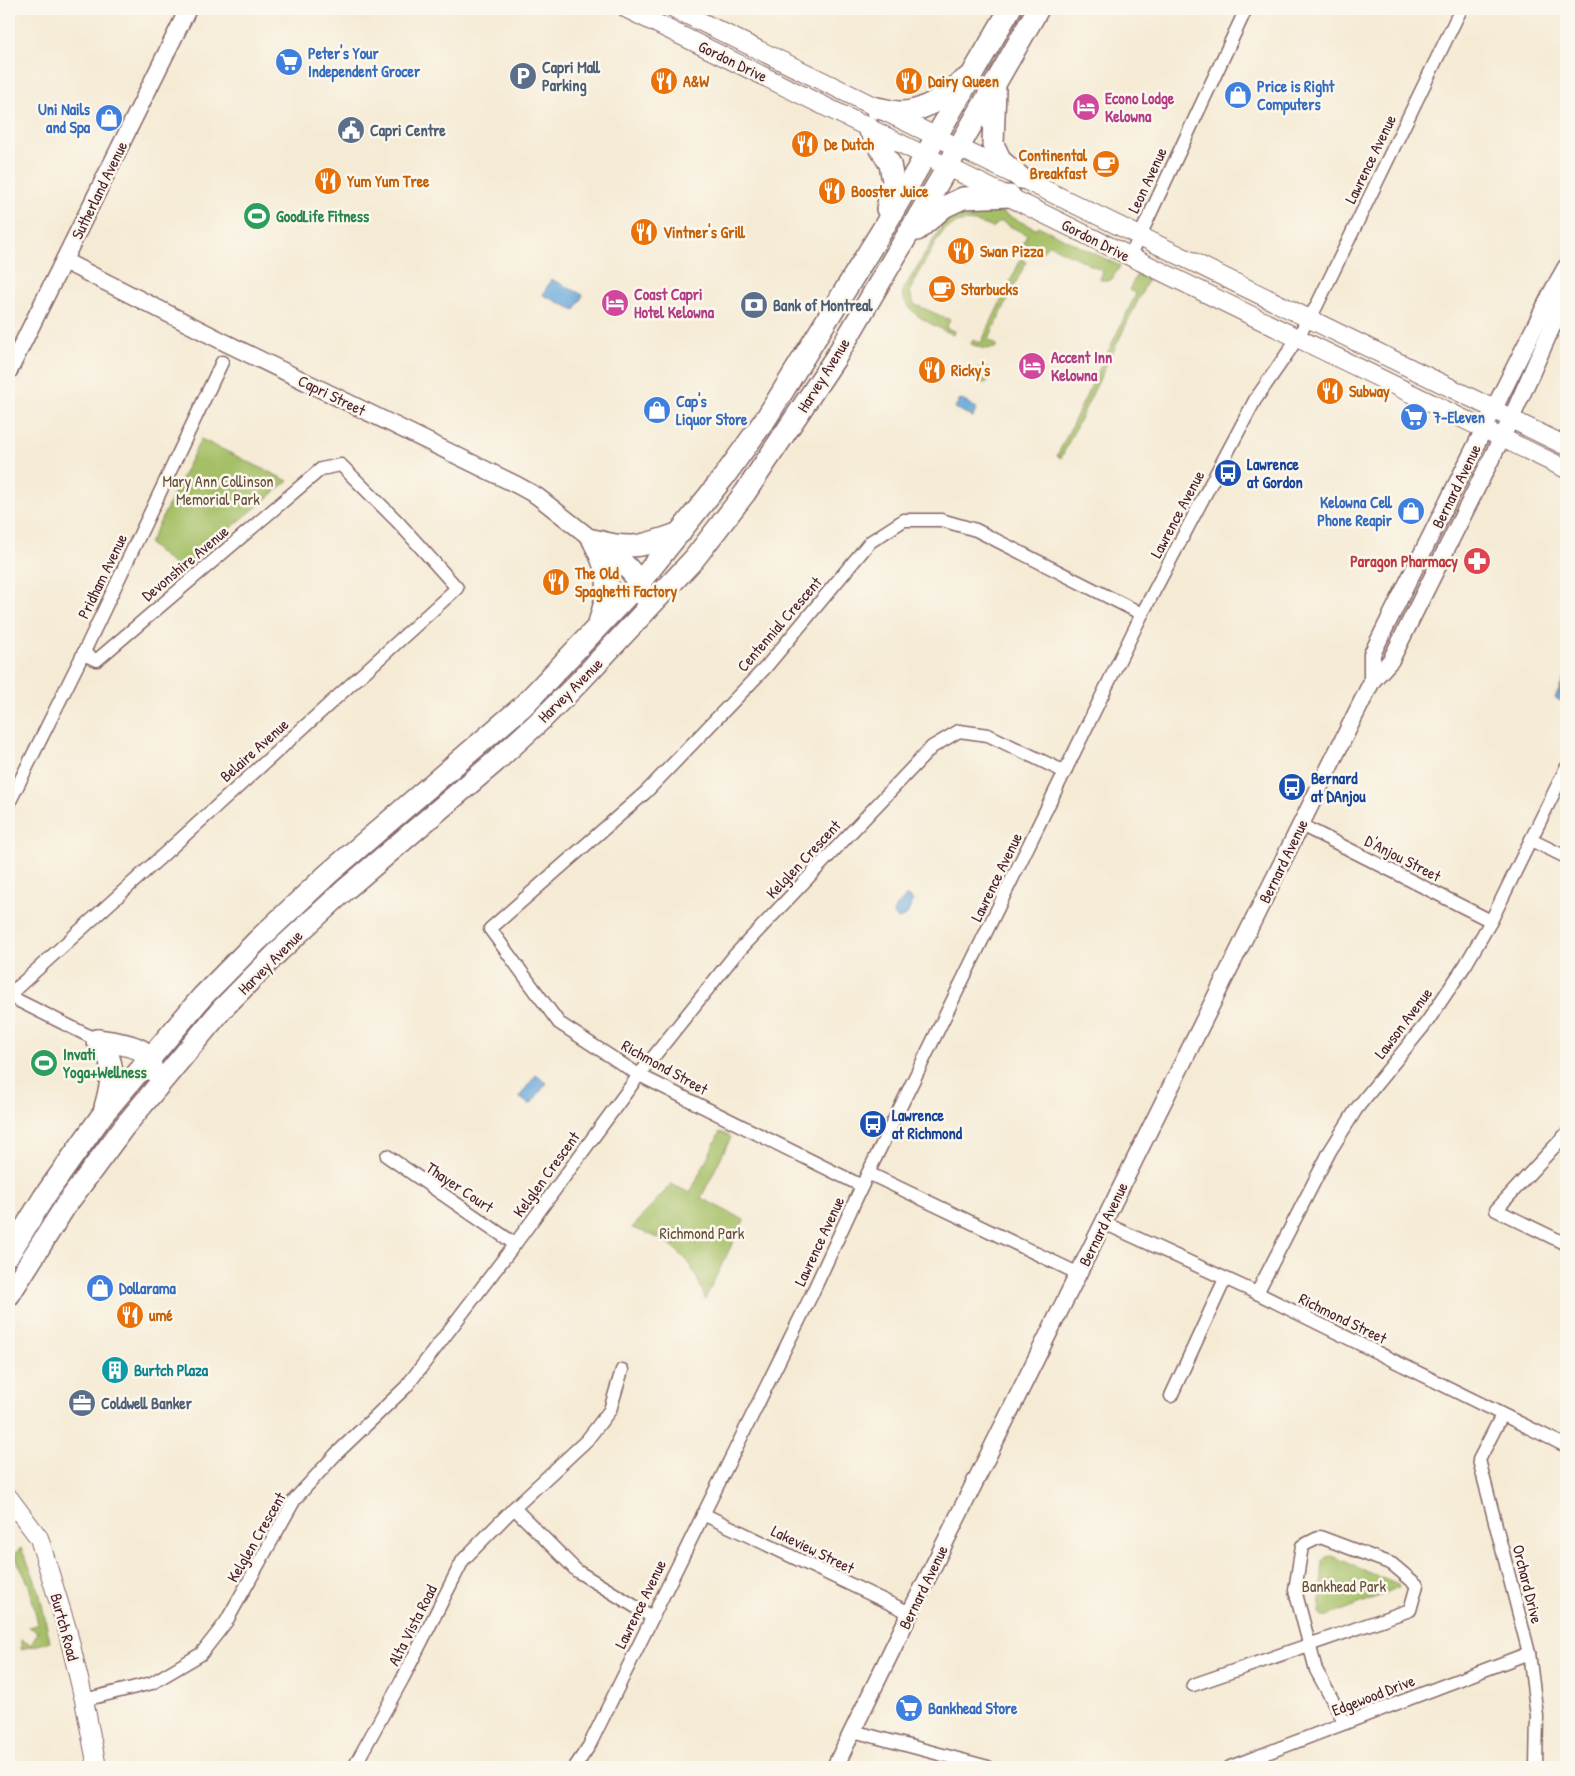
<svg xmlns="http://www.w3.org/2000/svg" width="1575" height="1776" font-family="'Patrick Hand',sans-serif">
	<rect width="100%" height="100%" fill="#fbf7ec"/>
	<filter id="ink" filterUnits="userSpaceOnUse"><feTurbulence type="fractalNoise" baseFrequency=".02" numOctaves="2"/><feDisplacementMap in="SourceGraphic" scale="10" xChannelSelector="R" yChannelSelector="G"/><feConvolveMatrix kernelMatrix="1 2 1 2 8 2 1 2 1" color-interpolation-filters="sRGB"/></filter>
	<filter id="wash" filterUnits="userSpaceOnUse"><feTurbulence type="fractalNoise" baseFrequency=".0096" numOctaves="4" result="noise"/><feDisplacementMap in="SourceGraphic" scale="20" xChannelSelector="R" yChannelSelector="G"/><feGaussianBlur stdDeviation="1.12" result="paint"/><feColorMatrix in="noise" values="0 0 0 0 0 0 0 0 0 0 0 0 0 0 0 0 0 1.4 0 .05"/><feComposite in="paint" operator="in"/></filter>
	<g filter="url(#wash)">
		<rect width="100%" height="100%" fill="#f5ebd5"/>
		<!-- green -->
		<g fill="#a4bf65" stroke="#776f48">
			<path d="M 966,206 L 989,206 L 1002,209 L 1002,213 L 1036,229 L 1038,226 L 1120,266 L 1112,279 L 1108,281 L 1100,279 L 1103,271 L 1048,244 L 1043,252 L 1023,243 L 1027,235 L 1000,221 L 999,223 L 997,223 L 993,228 C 977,221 958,216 943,232 C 937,239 932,250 927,258 C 921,269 913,280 910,293 L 914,304 L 950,320 L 946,328 L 954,331 L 953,335 C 934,325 906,315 902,292 L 945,221 L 950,215 Z"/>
			<path d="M 1021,259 L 1026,262 L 988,340 L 997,345 L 995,348 L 984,349 L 971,344 L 973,340 L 981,343 Z"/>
			<path d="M 1137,274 L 1148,280 L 1061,458 L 1057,456 L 1136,294 L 1129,290 Z"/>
			<circle cx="983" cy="375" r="8"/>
			<path d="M 201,439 L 288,481 L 180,570 L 149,544 Z"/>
			<path d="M 720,1132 L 731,1137 L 701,1198 L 744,1220 L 705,1299 C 692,1258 674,1241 632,1228 L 671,1184 L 690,1193 Z"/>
			<path d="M 21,1548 L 33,1575 L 39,1591 L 50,1642 L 21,1649 L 21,1640 L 31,1645 L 38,1632 L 29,1627 L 38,1624 L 29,1585 L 14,1554 Z"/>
			<path d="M 1332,1556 L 1398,1585 L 1399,1588 L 1326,1617 L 1322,1617 L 1319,1613 L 1323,1560 L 1326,1557 Z"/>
		</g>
		<!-- water -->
		<g fill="#66a7d9" stroke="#586382">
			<path d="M 551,279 L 583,295 L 575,310 L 543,295 Z"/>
			<path d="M 960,399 L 977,408 L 973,417 L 955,408 Z"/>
			<path d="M 1566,675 L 1566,701 L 1565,703 L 1555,698 Z"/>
			<path d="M 907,896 L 912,899 L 913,902 L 906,916 L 898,919 L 893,914 L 894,910 C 896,907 904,898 907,896 Z"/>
			<path d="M 536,1075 L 547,1083 L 530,1105 L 519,1097 Z"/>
		</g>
	</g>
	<g filter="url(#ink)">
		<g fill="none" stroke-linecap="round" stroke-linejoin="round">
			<!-- minor casing -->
			<g stroke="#866666" stroke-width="15">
				<g id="minor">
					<path d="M 1130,257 L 1246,9"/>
					<path d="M 9,803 L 83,654 L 222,362"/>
					<path d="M 1301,825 L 1491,921"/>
					<path d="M 1531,840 L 1566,857"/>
					<path d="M 9,995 L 457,588 L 398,522 L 341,465 L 321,469 L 97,660 L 83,654"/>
					<path d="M 9,996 L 97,1040"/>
					<path d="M 1566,1134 L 1496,1210 L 1566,1244"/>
					<path d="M 387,1156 L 515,1244"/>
					<path d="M 868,1173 L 1079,1274"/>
					<path d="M 862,1186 L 639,1075 L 559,1023 L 490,929 L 646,792 L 766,667 L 870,542 L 904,520 L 941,520 L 976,530 L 1142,614"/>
					<path d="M 1104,1223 L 1257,1293 L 1566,1446"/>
					<path d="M 1257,1293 L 1330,1151 L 1357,1108 L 1427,1022 L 1466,964 L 1491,921 L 1566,768"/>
					<path d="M 1171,1396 L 1225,1279"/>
					<path d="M 1502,1415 L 1479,1460 L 1529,1653 L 1537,1716 L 1536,1767"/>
					<path d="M 514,1508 L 577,1571 L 652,1617"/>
					<path d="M 703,1514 L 910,1613"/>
					<path d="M 1193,1685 L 1410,1610 L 1417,1585 L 1392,1564 L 1320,1537 L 1302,1546 L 1295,1590 L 1316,1670 L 1345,1723"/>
					<path d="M 84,1700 L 152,1683 L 201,1654 L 226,1622 L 295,1499 L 336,1454 L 406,1387 L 515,1244 L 639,1075 L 734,956 L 932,747 L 959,731 L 988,735 L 1065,772"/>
					<path d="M 853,1731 L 988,1767"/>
					<path d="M 354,1767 L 403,1678 L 463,1560 L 514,1508 L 587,1440 L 610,1410 L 622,1370"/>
					<path d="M 575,1767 L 589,1746 L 811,1296 L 868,1173 L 1142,614 L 1255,400 L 1289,351 L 1316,307 L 1461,9"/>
					<path d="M 1230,1767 L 1529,1653"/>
				</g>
			</g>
			<!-- tertiary casing -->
			<g stroke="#866666" stroke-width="19">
				<g id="tertiary">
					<path d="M 64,261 L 224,342 L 517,485 L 537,496 L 593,540"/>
					<path d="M 9,371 L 188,9"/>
					<path d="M 1372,681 L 1372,654 L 1553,290 L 1566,267"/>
					<path d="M 835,1767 L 910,1613 L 1372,681 L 1391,660 L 1511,419 L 1564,300 L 1566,285"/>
				</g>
			</g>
			<!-- secondary casing -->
			<g stroke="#866666" stroke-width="20">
				<g id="secondary">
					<path d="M 627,9 C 940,162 1252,318 1566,469"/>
					<path d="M 675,9 L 1494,409 L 1511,419 L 1566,446"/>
					<path d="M 9,1498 L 39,1538 L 67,1629 L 84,1700 L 97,1767"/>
				</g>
			</g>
			<!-- trunk casing -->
			<g stroke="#866666" stroke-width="24">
				<g id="trunk">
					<path d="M 995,89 L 993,144 L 1001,161 L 1021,178"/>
					<path d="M 876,108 C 884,109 892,112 900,112 C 925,113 947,93 966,79"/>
					<path d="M 867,126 L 890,164 L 893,181 L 887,209"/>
					<path d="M 917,230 L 944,207 L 963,198 L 1010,196"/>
					<path d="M 593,540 C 614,556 637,569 644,596"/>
					<path d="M 598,541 C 634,551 645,545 680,533"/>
					<path d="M 594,542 C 612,578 610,586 599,623"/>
					<path d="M 97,1040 C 110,1042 143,1045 149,1058 C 151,1062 151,1067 152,1070"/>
					<path d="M 97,1040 C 118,1060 112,1082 105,1107"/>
					<path d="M 9,1254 L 44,1197 L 103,1114 L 202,997 L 258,940 L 328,874 L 523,706 L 640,582 L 723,478 L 767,417 L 884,227 L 1010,9"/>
					<path d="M 9,1295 L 66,1205 L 123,1128 L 223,1008 L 279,951 L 346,889 L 496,761 L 542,719 L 578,683 L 694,559 L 745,493 L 836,357 L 948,166 L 1038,9"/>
				</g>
			</g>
			<!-- minor -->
			<use href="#minor" stroke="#fff" stroke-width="12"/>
			<!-- tertiary -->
			<use href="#tertiary" stroke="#fff" stroke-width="16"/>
			<!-- secondary -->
			<use href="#secondary" stroke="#fff" stroke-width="18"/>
			<!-- trunk -->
			<use href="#trunk" stroke="#fff" stroke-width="21"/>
		</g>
	</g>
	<!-- icons -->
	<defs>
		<g id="supermarket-disc" transform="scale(1.4375)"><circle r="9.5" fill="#3f7fe0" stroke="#fbf7ec"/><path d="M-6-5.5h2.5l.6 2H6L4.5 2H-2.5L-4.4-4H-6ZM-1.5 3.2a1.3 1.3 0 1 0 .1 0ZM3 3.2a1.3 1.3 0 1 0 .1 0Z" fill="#fff"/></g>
		<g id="parking-disc" transform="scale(1.4375)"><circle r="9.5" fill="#5c6f8a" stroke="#fbf7ec"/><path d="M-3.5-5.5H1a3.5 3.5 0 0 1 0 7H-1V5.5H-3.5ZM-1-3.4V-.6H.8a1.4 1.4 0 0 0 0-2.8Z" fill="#fff"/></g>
		<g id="restaurant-disc" transform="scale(1.4375)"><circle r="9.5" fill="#e8710a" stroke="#fbf7ec"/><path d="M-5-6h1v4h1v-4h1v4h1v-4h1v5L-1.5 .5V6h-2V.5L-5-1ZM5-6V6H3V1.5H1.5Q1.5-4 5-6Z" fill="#fff"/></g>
		<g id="shop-disc" transform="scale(1.4375)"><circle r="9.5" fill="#3f7fe0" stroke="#fbf7ec"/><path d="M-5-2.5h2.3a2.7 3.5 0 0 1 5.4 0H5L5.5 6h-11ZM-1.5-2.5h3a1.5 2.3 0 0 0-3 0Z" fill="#fff"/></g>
		<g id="hotel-disc" transform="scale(1.4375)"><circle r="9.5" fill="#d1479c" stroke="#fbf7ec"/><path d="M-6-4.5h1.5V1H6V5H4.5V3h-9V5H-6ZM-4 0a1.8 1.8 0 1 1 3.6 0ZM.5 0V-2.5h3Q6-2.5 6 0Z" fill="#fff"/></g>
		<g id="civic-disc" transform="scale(1.4375)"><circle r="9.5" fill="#5c6f8a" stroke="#fbf7ec"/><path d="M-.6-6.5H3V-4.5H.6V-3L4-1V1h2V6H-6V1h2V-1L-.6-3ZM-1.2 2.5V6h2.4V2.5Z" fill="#fff"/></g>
		<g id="cafe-disc" transform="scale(1.4375)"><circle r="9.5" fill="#e8710a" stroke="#fbf7ec"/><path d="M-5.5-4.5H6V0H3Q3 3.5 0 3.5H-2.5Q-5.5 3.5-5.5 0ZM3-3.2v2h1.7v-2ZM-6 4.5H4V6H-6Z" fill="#fff"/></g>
		<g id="stadium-disc" transform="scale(1.4375)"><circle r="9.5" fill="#2e9e5b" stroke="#fbf7ec"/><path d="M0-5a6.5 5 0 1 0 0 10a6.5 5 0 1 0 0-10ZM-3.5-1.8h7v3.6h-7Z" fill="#fff"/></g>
		<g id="bank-disc" transform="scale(1.4375)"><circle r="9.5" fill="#5c6f8a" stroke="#fbf7ec"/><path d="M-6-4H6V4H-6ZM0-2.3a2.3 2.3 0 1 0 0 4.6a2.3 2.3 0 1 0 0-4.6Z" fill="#fff"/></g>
		<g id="bus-disc" transform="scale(1.4375)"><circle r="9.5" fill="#1a4fb4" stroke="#fbf7ec"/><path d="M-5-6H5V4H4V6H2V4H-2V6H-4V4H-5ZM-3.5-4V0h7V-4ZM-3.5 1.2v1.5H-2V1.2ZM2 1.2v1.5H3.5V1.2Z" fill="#fff"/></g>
		<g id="pharmacy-disc" transform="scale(1.4375)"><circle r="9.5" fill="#e0444e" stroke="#fbf7ec"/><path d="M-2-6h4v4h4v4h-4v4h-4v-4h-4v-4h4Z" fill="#fff"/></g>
		<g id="building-disc" transform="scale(1.4375)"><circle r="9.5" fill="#0f9aa8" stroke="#fbf7ec"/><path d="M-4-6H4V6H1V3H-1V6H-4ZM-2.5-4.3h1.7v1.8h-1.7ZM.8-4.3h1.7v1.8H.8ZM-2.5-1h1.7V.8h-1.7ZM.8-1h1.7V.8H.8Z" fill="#fff"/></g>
		<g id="office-disc" transform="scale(1.4375)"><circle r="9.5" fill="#5c6f8a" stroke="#fbf7ec"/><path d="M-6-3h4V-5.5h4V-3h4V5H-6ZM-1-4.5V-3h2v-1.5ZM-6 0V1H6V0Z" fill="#fff"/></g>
	</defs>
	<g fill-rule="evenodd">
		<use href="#supermarket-disc" x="289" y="62"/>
		<use href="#parking-disc" x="523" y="76"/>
		<use href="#restaurant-disc" x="664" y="81"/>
		<use href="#restaurant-disc" x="909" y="81"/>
		<use href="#shop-disc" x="1238" y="95"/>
		<use href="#hotel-disc" x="1086" y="107"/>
		<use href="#shop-disc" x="109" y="118"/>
		<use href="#civic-disc" x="351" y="130"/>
		<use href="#restaurant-disc" x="805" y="144"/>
		<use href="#cafe-disc" x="1106" y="164"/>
		<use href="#restaurant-disc" x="328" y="181"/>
		<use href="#restaurant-disc" x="832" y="191"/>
		<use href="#stadium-disc" x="257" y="216"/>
		<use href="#restaurant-disc" x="644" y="232"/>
		<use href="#restaurant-disc" x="961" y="251"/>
		<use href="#cafe-disc" x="942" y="289"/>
		<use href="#hotel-disc" x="615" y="303"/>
		<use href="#bank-disc" x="754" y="305"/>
		<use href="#hotel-disc" x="1032" y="366"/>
		<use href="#restaurant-disc" x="932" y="370"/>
		<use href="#restaurant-disc" x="1330" y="391"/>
		<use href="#shop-disc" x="657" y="410"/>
		<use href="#supermarket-disc" x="1414" y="417"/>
		<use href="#bus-disc" x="1228" y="473"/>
		<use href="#shop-disc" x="1411" y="511"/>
		<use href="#pharmacy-disc" x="1477" y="561"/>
		<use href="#restaurant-disc" x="556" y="582"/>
		<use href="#bus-disc" x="1292" y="787"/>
		<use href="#stadium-disc" x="44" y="1063"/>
		<use href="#bus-disc" x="873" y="1124"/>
		<use href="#shop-disc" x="100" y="1288"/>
		<use href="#restaurant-disc" x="130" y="1315"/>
		<use href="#building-disc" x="115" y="1370"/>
		<use href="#office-disc" x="82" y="1403"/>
		<use href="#supermarket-disc" x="909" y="1708"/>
	</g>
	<g text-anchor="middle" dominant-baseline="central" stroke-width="5" stroke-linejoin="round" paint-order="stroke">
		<!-- shop labels -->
		<g font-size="16" font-weight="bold" fill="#366cbe" stroke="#fbf7ec" text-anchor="start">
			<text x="308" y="53">Peter's Your<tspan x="308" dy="18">Independent Grocer</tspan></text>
			<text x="1257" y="86">Price is Right<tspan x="1257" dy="18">Computers</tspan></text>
			<text x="90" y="109" text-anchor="end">Uni Nails<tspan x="90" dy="18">and Spa</tspan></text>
			<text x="676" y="401">Cap's<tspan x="676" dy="18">Liquor Store</tspan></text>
			<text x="1433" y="417">7-Eleven</text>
			<text x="1392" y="502" text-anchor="end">Kelowna Cell<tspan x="1392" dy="18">Phone Reapir</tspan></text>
			<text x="119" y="1288">Dollarama</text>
			<text x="928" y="1708">Bankhead Store</text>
		</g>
		<!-- street labels -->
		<g font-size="16" fill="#4a1f2b" stroke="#fbf7ec">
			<text transform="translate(733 61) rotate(26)">Gordon Drive</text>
			<text transform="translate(1370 159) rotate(-64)">Lawrence Avenue</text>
			<text transform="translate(1147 180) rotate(-65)">Leon Avenue</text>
			<text transform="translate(99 190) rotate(-64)">Sutherland Avenue</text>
			<text transform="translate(1096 240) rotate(27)">Gordon Drive</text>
			<text transform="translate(823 375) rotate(-58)">Harvey Avenue</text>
			<text transform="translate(332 395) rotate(26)">Capri Street</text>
			<text transform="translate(1456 486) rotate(-64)">Bernard Avenue</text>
			<text transform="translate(1177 514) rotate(-62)">Lawrence Avenue</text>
			<text transform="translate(185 563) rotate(-40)">Devonshire Avenue</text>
			<text transform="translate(102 576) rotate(-64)">Pridham Avenue</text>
			<text transform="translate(779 624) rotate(-49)">Centennial Crescent</text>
			<text transform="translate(570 690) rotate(-45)">Harvey Avenue</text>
			<text transform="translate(254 750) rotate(-42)">Belaire Avenue</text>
			<text transform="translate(1403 858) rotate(27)">D'Anjou Street</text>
			<text transform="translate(803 859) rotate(-47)">Kelglen Crescent</text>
			<text transform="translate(1283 861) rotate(-64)">Bernard Avenue</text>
			<text transform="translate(996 877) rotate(-64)">Lawrence Avenue</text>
			<text transform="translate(270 962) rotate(-45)">Harvey Avenue</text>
			<text transform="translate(1403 1023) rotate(-53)">Lawson Avenue</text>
			<text transform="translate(665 1067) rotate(29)">Richmond Street</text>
			<text transform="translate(546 1174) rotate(-54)">Kelglen Crescent</text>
			<text transform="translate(460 1187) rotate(34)">Thayer Court</text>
			<text transform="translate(1103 1224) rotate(-64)">Bernard Avenue</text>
			<text transform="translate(819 1241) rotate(-65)">Lawrence Avenue</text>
			<text transform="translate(1343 1318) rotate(26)">Richmond Street</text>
			<text transform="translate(256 1537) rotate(-60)">Kelglen Crescent</text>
			<text transform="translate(813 1549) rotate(26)">Lakeview Street</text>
			<text transform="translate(1528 1584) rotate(76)">Orchard Drive</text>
			<text transform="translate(923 1587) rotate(-64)">Bernard Avenue</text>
			<text transform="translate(640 1604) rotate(-64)">Lawrence Avenue</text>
			<text transform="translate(412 1625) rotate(-63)">Alta Vista Road</text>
			<text transform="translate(65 1627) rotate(75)">Burtch Road</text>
			<text transform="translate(1373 1695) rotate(-21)">Edgewood Drive</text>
		</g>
		<!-- service labels -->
		<g font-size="16" font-weight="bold" fill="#4e5e75" stroke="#fbf7ec" text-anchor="start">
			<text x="542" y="67">Capri Mall<tspan x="542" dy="18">Parking</tspan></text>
			<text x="370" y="130">Capri Centre</text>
			<text x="773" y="305">Bank of Montreal</text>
			<text x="101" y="1403">Coldwell Banker</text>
		</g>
		<!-- food labels -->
		<g font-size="16" font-weight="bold" fill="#c56008" stroke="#fbf7ec" text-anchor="start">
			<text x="683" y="81">A&amp;W</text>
			<text x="928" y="81">Dairy Queen</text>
			<text x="824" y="144">De Dutch</text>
			<text x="1087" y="155" text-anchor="end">Continental<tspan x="1087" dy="18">Breakfast</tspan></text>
			<text x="347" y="181">Yum Yum Tree</text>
			<text x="851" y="191">Booster Juice</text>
			<text x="663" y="232">Vintner's Grill</text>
			<text x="980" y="251">Swan Pizza</text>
			<text x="961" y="289">Starbucks</text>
			<text x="951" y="370">Ricky's</text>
			<text x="1349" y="391">Subway</text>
			<text x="575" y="573">The Old<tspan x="575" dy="18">Spaghetti Factory</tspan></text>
			<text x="149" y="1315">umé</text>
		</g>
		<!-- hotel labels -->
		<g font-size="16" font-weight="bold" fill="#b23c85" stroke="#fbf7ec" text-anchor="start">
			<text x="1105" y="98">Econo Lodge<tspan x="1105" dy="18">Kelowna</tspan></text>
			<text x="634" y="294">Coast Capri<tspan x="634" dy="18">Hotel Kelowna</tspan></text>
			<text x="1051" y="357">Accent Inn<tspan x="1051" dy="18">Kelowna</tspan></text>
		</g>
		<!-- leisure labels -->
		<g font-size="16" font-weight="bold" fill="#27864d" stroke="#fbf7ec" text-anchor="start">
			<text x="276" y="216">GoodLife Fitness</text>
			<text x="63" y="1054">Invati<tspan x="63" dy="18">Yoga+Wellness</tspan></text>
		</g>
		<!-- transit labels -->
		<g font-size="16" font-weight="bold" fill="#164399" stroke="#fbf7ec" text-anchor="start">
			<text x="1247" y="464">Lawrence<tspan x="1247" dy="18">at Gordon</tspan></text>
			<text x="1311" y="778">Bernard<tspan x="1311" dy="18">at DAnjou</tspan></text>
			<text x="892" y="1115">Lawrence<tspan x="892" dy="18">at Richmond</tspan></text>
		</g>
		<!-- park labels -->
		<g font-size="16" fill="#654f3c" stroke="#fbf7ec">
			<text x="218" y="481">Mary Ann Collinson<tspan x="218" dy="18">Memorial Park</tspan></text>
			<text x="702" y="1233">Richmond Park</text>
			<text x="1344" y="1586">Bankhead Park</text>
		</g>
		<!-- health labels -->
		<g font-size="16" font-weight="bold" fill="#be3a42" stroke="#fbf7ec" text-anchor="end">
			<text x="1458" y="561">Paragon Pharmacy</text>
		</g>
		<!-- culture labels -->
		<g font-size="16" font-weight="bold" fill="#0d838f" stroke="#fbf7ec" text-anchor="start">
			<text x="134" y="1370">Burtch Plaza</text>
		</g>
	</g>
	<!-- margin -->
	<rect width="1575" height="1776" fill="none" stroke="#fbf7ec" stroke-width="30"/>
</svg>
